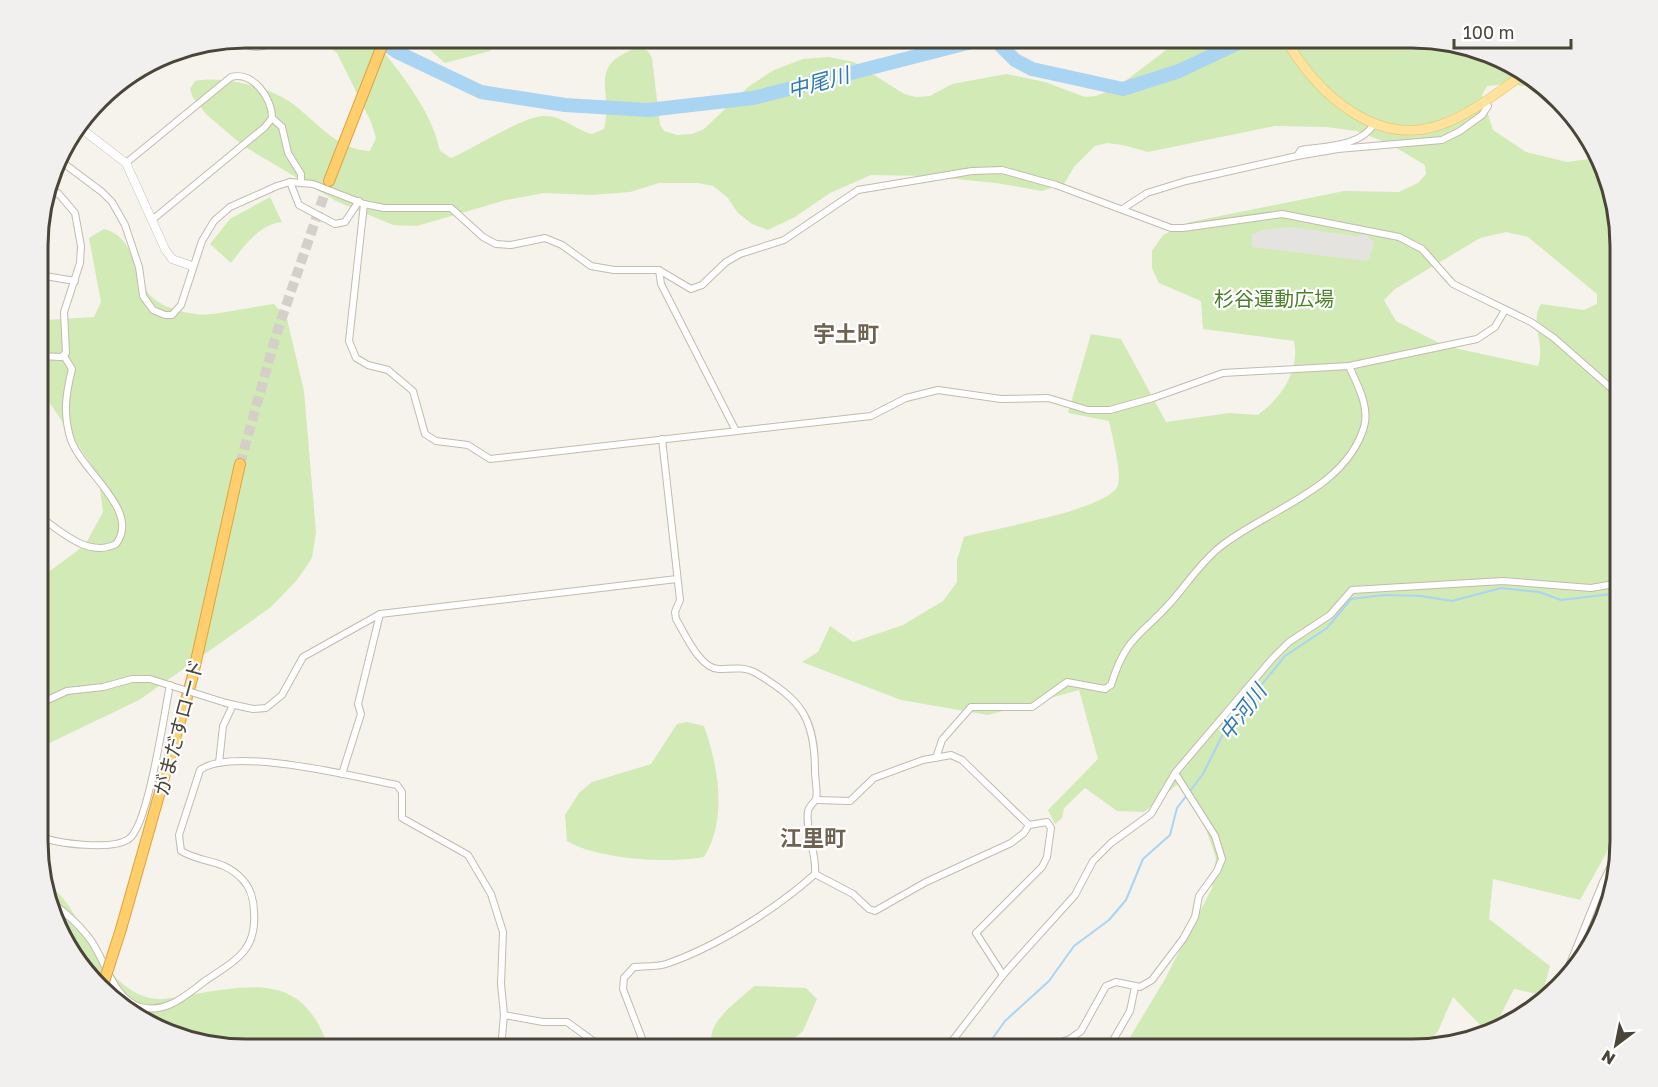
<svg xmlns="http://www.w3.org/2000/svg" width="1658" height="1087" font-family="'Golos Text','Noto Sans JP',sans-serif">
	<rect width="100%" height="100%" fill="#f6f3ec"/>
	<!-- green -->
	<g fill="#d2eab5" fill-rule="evenodd">
		<path d="M 298,38 L 373,38 C 399,72 431,108 440,151 L 451,158 C 475,148 521,117 544,116 C 561,115 576,130 592,134 L 604,129 C 614,89 585,66 639,47 L 648,51 L 652,58 L 660,125 L 664,131 L 677,135 L 692,134 L 704,129 L 748,87 L 774,70 L 803,59 L 829,57 L 854,62 L 904,94 L 916,97 L 930,96 L 952,84 L 1006,74 L 1045,82 L 1085,97 L 1096,96 L 1116,88 L 1182,38 L 1412,38 L 1479,48 L 1528,73 L 1539,84 L 1533,87 L 1508,84 L 1487,86 L 1482,95 L 1493,130 L 1526,152 L 1567,162 L 1597,158 L 1620,233 L 1620,837 L 1608,850 L 1580,900 L 1493,879 L 1489,919 L 1550,966 L 1542,995 L 1514,989 L 1495,1026 L 1483,1028 L 1453,997 L 1438,1031 L 1423,1049 L 1123,1049 L 1165,979 L 1212,888 L 1216,858 L 1194,795 L 1178,784 L 1144,812 L 1117,811 L 1085,788 L 1064,808 L 1062,818 L 1055,824 L 1048,810 L 1098,759 L 1079,690 L 988,715 L 901,700 L 802,662 L 818,652 L 830,626 L 853,642 L 903,625 L 943,601 L 957,582 L 957,560 L 964,537 C 993,528 1110,510 1118,485 C 1122,473 1112,435 1109,421 L 1068,413 L 1091,334 L 1121,339 L 1166,422 L 1229,413 L 1258,415 C 1282,397 1300,371 1294,341 L 1203,329 L 1201,301 L 1159,283 L 1152,268 L 1152,251 L 1163,235 L 1190,222 L 1344,191 L 1399,192 L 1418,183 L 1426,174 L 1425,165 L 1388,143 L 1356,131 L 1326,127 L 1275,126 L 1148,152 L 1123,145 L 1107,143 L 1095,146 L 1074,167 L 1064,184 L 1042,191 L 996,183 L 926,176 L 871,175 L 830,193 L 795,217 L 768,230 L 752,224 L 738,213 L 727,197 L 713,186 L 698,183 L 659,183 L 630,192 L 592,195 L 544,193 L 506,200 L 417,226 L 393,225 L 336,201 L 242,145 L 206,114 L 192,96 L 190,89 L 195,81 C 223,75 270,87 293,104 C 317,122 337,150 370,151 L 376,138 L 371,122 L 337,53 L 322,43 ZM 1506,232 L 1528,237 L 1597,294 L 1597,304 L 1584,310 L 1541,304 C 1529,323 1546,343 1538,366 L 1445,346 L 1396,321 L 1384,300 L 1395,289 L 1480,238 Z"/>
		<path d="M 425,38 L 500,38 L 490,51 L 445,63 L 429,49 Z"/>
		<path d="M 270,197 L 282,222 C 260,224 244,246 231,263 L 210,244 L 230,219 Z"/>
		<path d="M 104,229 C 139,238 133,282 153,298 C 165,308 181,312 196,314 C 210,317 255,306 274,304 L 287,319 L 304,391 L 316,532 L 312,558 L 297,580 L 271,607 L 195,661 L 139,700 L 39,748 L 39,579 L 85,545 L 103,512 L 98,475 L 39,387 L 39,327 L 46,320 L 94,317 L 101,302 L 89,238 Z"/>
		<path d="M 687,722 L 704,726 C 718,765 728,819 704,857 C 670,864 596,859 567,841 L 565,815 L 579,793 L 592,782 L 651,764 L 677,724 Z"/>
		<path d="M 44,882 C 50,886 57,891 62,897 C 87,928 103,983 146,997 C 163,1002 180,996 196,994 C 261,983 305,977 329,1049 L 246,1049 L 179,1039 L 130,1014 L 66,945 Z"/>
		<path d="M 754,986 L 806,988 L 817,999 L 803,1031 L 782,1049 L 714,1049 C 701,1024 738,1002 754,986 Z"/>
	</g>
	<!-- parking -->
	<path fill="#e5e3e0" d="M 1291,227 L 1356,236 L 1365,234 L 1374,242 L 1368,261 L 1252,247 L 1252,234 L 1267,229 Z"/>
	<g fill="none" stroke-linecap="round" stroke-linejoin="round">
		<!-- stream -->
		<path stroke="#a9d4f2" stroke-width="2" d="M 985,1049 L 1005,1021 L 1049,981 L 1074,946 L 1109,920 L 1126,900 L 1143,859 L 1170,835 L 1177,808 L 1203,774 L 1225,730 L 1285,656 L 1327,628 L 1351,599 L 1384,595 L 1421,596 L 1452,601 L 1501,588 L 1539,592 L 1561,600 L 1620,593"/>
		<!-- river -->
		<path stroke="#a9d4f2" stroke-width="14" d="M 377,38 L 397,52 L 481,92 L 565,105 L 648,110 L 753,98 L 987,38 L 999,44 L 1015,60 L 1032,69 L 1123,89 L 1179,71 L 1249,38"/>
		<!-- motorway-tunnel -->
		<path stroke="#d4d0c8" stroke-width="10" stroke-dasharray="10 5" stroke-linecap="butt" d="M 240,464 L 277,332 L 329,181"/>
		<!-- minor casing -->
		<g stroke="#c2bbae" stroke-width="8">
			<g id="minor">
				<path d="M 294,38 L 307,44"/>
				<path d="M 233,40 C 258,52 264,46 288,38"/>
				<path d="M 272,118 L 282,127 L 288,153 L 301,174 L 301,182"/>
				<path d="M 1297,156 L 1301,150 C 1326,146 1360,147 1374,124"/>
				<path d="M 58,159 L 102,192 L 112,202 L 125,225 L 139,267 L 143,296 L 153,310 L 165,315 L 172,315 L 181,305 L 202,241 L 214,221 L 230,207 L 277,186 L 290,182 L 313,184 L 364,204 L 384,208 L 451,208 L 483,237 L 496,244 L 511,245 L 545,238 L 562,245 L 591,266 L 614,270 L 659,270 L 691,289 L 702,285 L 726,262 L 740,254 L 784,240 L 858,190 L 972,171 L 1002,170 L 1056,185 L 1171,228 L 1183,228 L 1282,214 L 1399,237 L 1422,249 L 1453,284 L 1531,322 L 1554,338 L 1620,396"/>
				<path d="M 126,163 L 231,77 C 253,71 272,98 272,118 L 265,127 L 152,220"/>
				<path d="M 290,182 L 299,205 L 335,224 L 345,222 L 359,201"/>
				<path d="M 364,204 L 349,341 L 356,358 L 368,365 L 388,370 L 413,391 L 425,434 L 436,441 L 468,445 L 490,459 L 871,416 L 906,398 L 938,390 L 1001,399 L 1048,398 L 1088,410 L 1110,410 L 1153,398 L 1223,373 L 1349,366 L 1477,339 L 1495,327 L 1505,310"/>
				<path d="M 1124,208 L 1147,193 L 1186,181 L 1297,156 L 1338,149 L 1442,140 L 1460,131 L 1482,115 L 1488,106 L 1486,101"/>
				<path d="M 659,270 L 661,284 L 736,431"/>
				<path d="M 39,275 L 75,281"/>
				<path d="M 39,356 L 61,357 L 66,353 L 64,312 L 80,263 L 81,246 L 75,213 L 58,193 L 46,196"/>
				<path d="M 39,516 C 62,532 88,558 116,544 C 142,510 79,470 70,437 C 63,413 66,393 72,369 L 64,356"/>
				<path d="M 226,703 L 253,709 L 266,708 L 282,695 L 303,657 L 380,614 L 677,579"/>
				<path d="M 39,704 L 67,691 L 103,687 L 132,679 L 150,679 L 172,686"/>
				<path d="M 936,758 L 942,740 L 971,707 L 1032,707 L 1067,682 L 1105,689 L 1111,685 C 1126,636 1141,636 1171,602 C 1187,584 1201,562 1220,547 C 1266,510 1345,490 1364,427 C 1370,407 1357,384 1349,366"/>
				<path d="M 219,763 L 223,726 L 233,705"/>
				<path d="M 342,774 L 361,714 L 358,704 L 380,614"/>
				<path d="M 816,800 L 850,801 L 874,778 L 923,760 L 951,755 L 962,760 L 1029,825"/>
				<path d="M 39,836 C 57,844 115,851 130,838 C 149,821 164,714 170,685"/>
				<path d="M 815,874 L 853,894 L 869,909 L 875,911 L 926,882 L 1011,843 L 1024,833 L 1029,825 L 1047,822 L 1051,828 L 1047,857 L 1042,867 L 976,933 L 1003,975"/>
				<path d="M 42,876 L 44,882"/>
				<path d="M 50,901 C 66,913 81,926 92,942 C 106,963 114,999 140,1007 C 167,1014 186,995 205,981 C 234,961 257,952 254,912 C 254,900 250,887 242,879 C 222,858 203,864 181,851 L 179,835 L 200,770 C 233,746 356,777 397,785 L 402,792 L 402,818 L 468,855 L 491,894 L 503,932 L 501,984 L 504,1015 L 501,1049"/>
				<path d="M 1565,976 L 1603,882 L 1620,848"/>
				<path d="M 504,1015 L 543,1022 L 567,1022 L 604,1049"/>
				<path d="M 646,1049 L 623,989 L 624,978 L 634,967 C 644,966 657,967 666,964 C 716,947 776,909 815,874 C 817,853 805,832 808,811 C 809,806 814,803 816,799 C 818,792 815,779 815,772 C 815,717 801,700 756,673 C 744,666 732,669 719,669 C 700,669 685,634 676,619 L 675,612 L 680,600 L 662,439"/>
				<path d="M 946,1049 L 1003,975 L 1075,895 L 1093,861 L 1111,843 L 1151,814 L 1175,773 L 1272,659 L 1289,642 L 1330,615 L 1352,590 L 1503,581 L 1591,588 L 1620,583"/>
				<path d="M 1042,1049 L 1070,1039 L 1081,1031 L 1106,986 L 1116,982 L 1140,987 L 1152,980 L 1183,939 L 1195,917 L 1199,896 L 1217,871 L 1222,859 L 1215,836 L 1175,773"/>
				<path d="M 1108,1049 L 1130,1011 L 1135,987"/>
			</g>
		</g>
		<!-- tertiary casing -->
		<g stroke="#c2bbae" stroke-width="9">
			<path id="tertiary" d="M 79,127 L 126,163 L 165,249 L 172,259 L 192,266"/>
		</g>
		<!-- primary casing -->
		<g stroke="#e6c16a" stroke-width="10">
			<path id="primary" d="M 1285,38 C 1315,91 1374,148 1440,125 C 1472,114 1499,91 1527,72"/>
		</g>
		<!-- motorway casing -->
		<g stroke="#e0a43c" stroke-width="12">
			<g id="motorway">
				<path d="M 329,181 L 385,38"/>
				<path d="M 121,929 L 192,679 L 240,464"/>
			</g>
		</g>
		<!-- minor -->
		<use href="#minor" stroke="#fff" stroke-width="6"/>
		<!-- tertiary -->
		<use href="#tertiary" stroke="#fff" stroke-width="8"/>
		<!-- primary -->
		<use href="#primary" stroke="#ffe39c" stroke-width="9"/>
		<!-- motorway -->
		<use href="#motorway" stroke="#ffcf6e" stroke-width="10"/>
		<!-- minor-bridge casing -->
		<g stroke="#c2bbae" stroke-width="8" stroke-linecap="butt">
			<path id="minor-bridge" d="M 172,686 L 226,703"/>
		</g>
		<!-- motorway-bridge casing -->
		<g stroke="#e0a43c" stroke-width="12" stroke-linecap="butt">
			<path id="motorway-bridge" d="M 103,985 L 121,929"/>
		</g>
		<!-- minor-bridge -->
		<use href="#minor-bridge" stroke="#fff" stroke-width="6"/>
		<!-- motorway-bridge -->
		<use href="#motorway-bridge" stroke="#ffcf6e" stroke-width="10"/>
	</g>
	<g text-anchor="middle" dominant-baseline="central" stroke-width="4.5" stroke-linejoin="round" paint-order="stroke">
		<!-- park labels -->
		<g font-size="20" fill="#4a7f2a" stroke="#fff">
			<text x="1274" y="298">杉谷運動広場</text>
		</g>
		<!-- street labels -->
		<g font-size="20" fill="#4b4439" stroke="#fff">
			<text transform="translate(178 727) rotate(-75)">がまだすロード</text>
		</g>
		<!-- water labels -->
		<g font-size="21" font-style="italic" fill="#2e7ab2" stroke="#fff">
			<text transform="translate(818 82) rotate(-15)">中尾川</text>
			<text transform="translate(1242 712) rotate(-53)">中河川</text>
		</g>
		<!-- quarter labels -->
		<g font-size="22" font-weight="bold" fill="#6e6250" stroke="#fff">
			<text x="846" y="333">宇土町</text>
			<text x="813" y="837">江里町</text>
		</g>
	</g>
	<!-- crop -->
	<path d="M0 0H1658V1087H0ZM246 48H1412A198 198 0 0 1 1610 246V841A198 198 0 0 1 1412 1039H246A198 198 0 0 1 48 841V246A198 198 0 0 1 246 48Z" fill="#f1f0ef" fill-rule="evenodd"/>
	<path fill="none" stroke="#4b4439" stroke-width="3" d="M246 48H1412A198 198 0 0 1 1610 246V841A198 198 0 0 1 1412 1039H246A198 198 0 0 1 48 841V246A198 198 0 0 1 246 48Z"/>
	<!-- north arrow -->
	<g transform="translate(1616 1045) rotate(212)" stroke="#ffffff" stroke-width="4.5" paint-order="stroke">
	<path d="M0-4.5L10 22L0 15L-10 22Z" fill="#4b4439"/>
	<text y="-9" font-size="16" font-weight="bold" text-anchor="middle" fill="#4b4439">N</text>
	</g>
	<!-- scale -->
	<path d="M1454 39v9h117v-9" fill="none" stroke="#4b4439" stroke-width="3"/>
	<text x="1463" y="39" font-size="18" fill="#4b4439" stroke="#ffffff" stroke-width="4.5" paint-order="stroke">100 m</text>
</svg>
